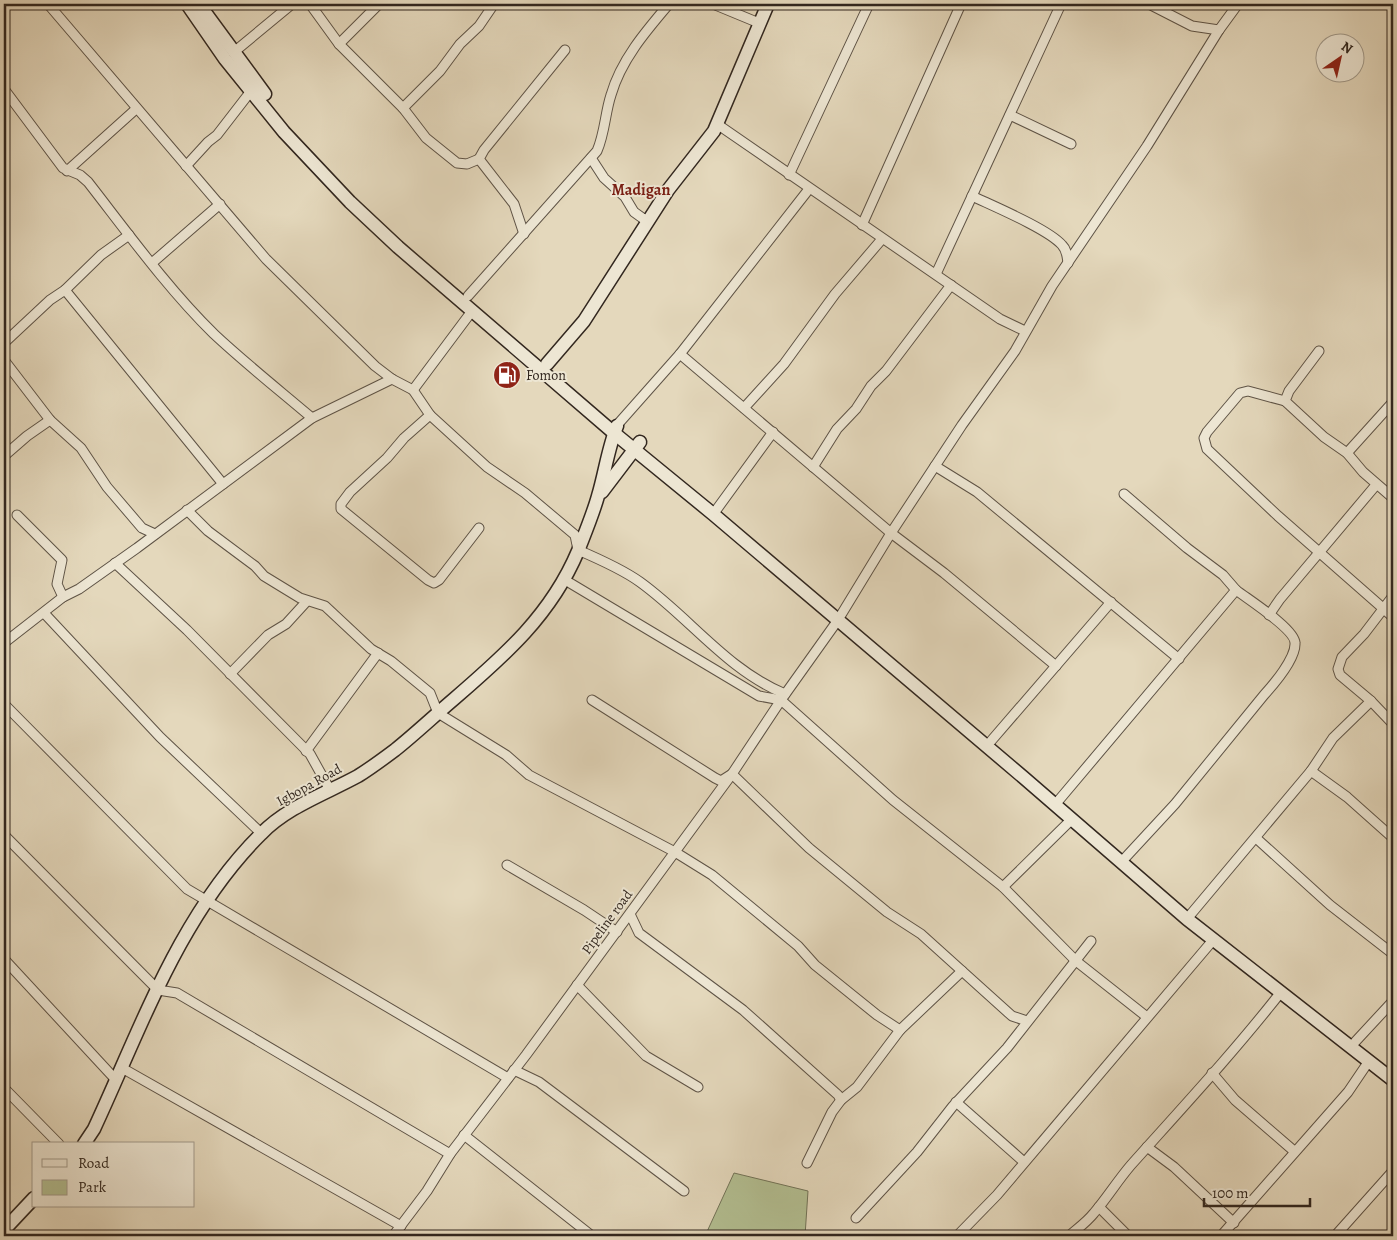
<svg xmlns="http://www.w3.org/2000/svg" width="1397" height="1240" font-family="Alegreya,serif">
	<rect width="100%" height="100%" fill="#e4d8bc"/>
	<filter id="stains"><feTurbulence type="fractalNoise" baseFrequency=".004" numOctaves="4"/><feColorMatrix values="0 0 0 0 .2 0 0 0 0 .09 0 0 0 0 .02 0 0 0 .5 -.17"/></filter>
	<radialGradient id="worn" r=".72"><stop offset=".6" stop-color="#630" stop-opacity="0"/><stop offset="1" stop-color="#630" stop-opacity=".3"/></radialGradient>
	<!-- green -->
	<path fill="#b3bf92" stroke="#727358" d="M 734,1173 L 808,1191 L 805,1236 L 705,1236 Z"/>
	<g fill="none" stroke-linecap="round" stroke-linejoin="round">
		<!-- street casing -->
		<g stroke="#5e5346" stroke-width="11">
			<g id="street">
				<path d="M 48,4 L 266,259 L 375,366 L 392,379 L 413,390 L 430,415 L 487,467 L 525,493 L 575,535 L 578,550 C 599,559 622,569 640,582 C 690,618 727,670 785,694"/>
				<path d="M 310,4 L 339,44 L 403,108 L 426,138 L 457,163 L 467,164 L 479,159"/>
				<path d="M 713,4 L 759,23"/>
				<path d="M 1149,4 L 1192,26 L 1219,30"/>
				<path d="M 339,44 L 379,4"/>
				<path d="M 234,52 L 292,4"/>
				<path d="M 4,89 L 63,168 L 80,175 L 88,182 C 127,232 168,289 214,334 C 245,363 279,390 312,418"/>
				<path d="M 403,108 L 440,71 L 460,44 L 479,26 L 494,4"/>
				<path d="M 1010,115 L 1071,144"/>
				<path d="M 717,124 L 1000,319 L 1025,331"/>
				<path d="M 591,158 L 604,178 L 625,197 L 634,212 L 648,222"/>
				<path d="M 186,166 L 208,142 L 217,135 L 251,91"/>
				<path d="M 67,171 L 136,109"/>
				<path d="M 789,175 L 869,4"/>
				<path d="M 972,196 C 993,206 1048,229 1062,245 C 1067,250 1067,256 1068,263"/>
				<path d="M 862,225 L 961,4"/>
				<path d="M 524,234 L 514,204 L 479,159 L 484,150 L 565,50"/>
				<path d="M 152,263 L 220,204"/>
				<path d="M 936,274 L 1061,4"/>
				<path d="M 65,290 L 223,484"/>
				<path d="M 468,296 L 597,151 C 605,133 605,113 611,95 C 621,60 646,31 669,4"/>
				<path d="M 4,343 L 50,300 L 65,290 L 101,255 L 129,235"/>
				<path d="M 1319,351 L 1289,391 L 1285,401 L 1324,437 L 1347,453 L 1363,472 L 1393,498"/>
				<path d="M 680,354 L 891,533 L 944,573 L 1056,666"/>
				<path d="M 4,360 L 50,420 L 81,448 L 107,487 L 142,528 L 155,534"/>
				<path d="M 413,390 L 472,311"/>
				<path d="M 1285,401 L 1248,391 L 1240,393 L 1207,432 L 1204,438 L 1207,449 L 1278,516 L 1393,617"/>
				<path d="M 744,408 L 784,364 L 835,294 L 882,239"/>
				<path d="M 430,415 L 404,438 L 387,458 L 350,492 L 341,504 L 341,509 L 428,580 L 434,583 L 439,580 L 479,528"/>
				<path d="M 618,424 L 680,354 L 809,189"/>
				<path d="M 1347,453 L 1393,402"/>
				<path d="M 4,456 L 27,436 L 50,420"/>
				<path d="M 935,466 L 977,492 L 1179,659"/>
				<path d="M 813,467 L 837,429 L 856,409 L 871,386 L 886,371 L 951,285"/>
				<path d="M 717,509 L 773,432"/>
				<path d="M 187,510 L 208,531 L 255,566 L 264,576 L 300,598 L 325,606 L 371,649 L 391,661 L 430,693 L 438,713 L 506,755 L 529,775 L 675,852 L 712,875 L 798,946 L 815,965 L 877,1015 L 900,1030"/>
				<path d="M 17,515 L 62,560 L 57,584 L 63,597"/>
				<path d="M 115,563 L 187,630 L 310,754 L 330,790"/>
				<path d="M 565,580 L 759,696 L 781,700 L 893,800 L 1003,887 L 1076,961 L 1147,1017"/>
				<path d="M 1393,596 L 1364,634 L 1342,657 L 1338,669 L 1340,675 L 1371,701 L 1393,724"/>
				<path d="M 44,613 L 160,737 L 261,833"/>
				<path d="M 841,615 L 891,533 L 962,425 L 1015,351 L 1052,286 L 1147,146 L 1219,30 L 1238,4"/>
				<path d="M 1269,615 L 1280,599 L 1376,485"/>
				<path d="M 4,643 L 63,597 L 79,589 L 137,548 L 312,418 L 392,379"/>
				<path d="M 230,674 L 268,635 L 286,624 L 307,601"/>
				<path d="M 592,700 L 715,778 L 721,781 L 732,774 L 809,848 L 887,912 L 921,934 L 1012,1016 L 1027,1021"/>
				<path d="M 4,704 L 187,889 L 508,1078"/>
				<path d="M 991,741 L 1111,602"/>
				<path d="M 306,751 L 378,653"/>
				<path d="M 1311,771 L 1347,797 L 1393,838"/>
				<path d="M 1059,800 L 1236,590 L 1223,575 L 1187,548 L 1124,494"/>
				<path d="M 4,835 L 158,990 L 177,993 L 450,1154"/>
				<path d="M 1256,838 L 1330,905 L 1393,954"/>
				<path d="M 1125,858 L 1175,804 L 1264,695 C 1274,684 1296,658 1295,643 C 1295,629 1249,600 1236,590"/>
				<path d="M 507,865 L 584,910 L 617,932"/>
				<path d="M 1003,887 L 1071,820"/>
				<path d="M 630,914 L 639,933 L 743,1010 L 838,1095 L 841,1100"/>
				<path d="M 1191,914 L 1311,771 L 1333,738 L 1371,701"/>
				<path d="M 4,959 L 116,1080"/>
				<path d="M 577,985 L 646,1056 L 698,1087"/>
				<path d="M 1355,1042 L 1393,1001"/>
				<path d="M 122,1068 L 401,1226"/>
				<path d="M 514,1070 L 539,1082 L 684,1191"/>
				<path d="M 1212,1073 L 1235,1100 L 1294,1151"/>
				<path d="M 4,1088 L 59,1144"/>
				<path d="M 956,1102 L 1024,1162"/>
				<path d="M 464,1135 L 592,1236"/>
				<path d="M 1147,1147 L 1174,1167 L 1234,1223"/>
				<path d="M 807,1163 L 832,1112 L 841,1100 L 857,1087 L 900,1030 L 962,971"/>
				<path d="M 1099,1207 L 1128,1236"/>
				<path d="M 856,1218 L 917,1152 L 953,1106 L 1007,1048 L 1091,941"/>
				<path d="M 393,1236 L 427,1191 L 450,1154 L 526,1055 L 732,774 L 781,700 L 838,620"/>
				<path d="M 957,1236 L 997,1195 L 1214,939"/>
				<path d="M 1069,1236 C 1077,1229 1087,1222 1094,1213 C 1107,1198 1118,1180 1131,1165 C 1182,1108 1234,1052 1281,992"/>
				<path d="M 1221,1236 L 1348,1092 L 1369,1061"/>
				<path d="M 1335,1236 L 1393,1171"/>
			</g>
		</g>
		<!-- secondary casing -->
		<g stroke="#32271f" stroke-width="15">
			<g id="secondary">
				<path d="M 187,4 L 225,59 L 284,132 L 350,202 L 398,247 L 614,433 L 713,514 L 1023,777 L 1187,919 L 1393,1080"/>
				<path d="M 199,4 L 265,94"/>
				<path d="M 547,364 L 584,321 L 668,190 L 714,131 L 768,4"/>
				<path d="M 602,492 L 640,442"/>
				<path d="M 84,1144 L 94,1129 C 141,1028 180,914 261,834 C 287,807 325,794 358,776 C 371,768 383,759 395,750 C 415,734 434,716 454,699 C 505,655 551,615 578,551 C 585,533 593,514 598,496 C 605,473 608,448 617,426"/>
				<path d="M 4,1230 L 34,1198"/>
			</g>
		</g>
		<!-- street -->
		<use href="#street" stroke="#ede6d3" stroke-width="9"/>
		<!-- secondary -->
		<use href="#secondary" stroke="#ede6d3" stroke-width="12"/>
	</g>
	<!-- icons -->
	<defs>
		<g id="fuel-disc" transform="scale(1.4375)"><circle r="9.5" fill="#8f2418" stroke="#ede6d3"/><path d="M-5.5-6h7V0h2V4h1.3V-2.5L3-4.5l.8-.8L6-3V5H2.5V1h-1V6h-7ZM-4.2-4.7v3.2H.2V-4.7Z" fill="#fff"/></g>
	</defs>
	<g fill-rule="evenodd">
		<use href="#fuel-disc" x="507" y="375"/>
	</g>
	<g text-anchor="middle" dominant-baseline="central" stroke-width="4" stroke-linejoin="round" paint-order="stroke">
		<!-- poi labels -->
		<g font-size="14" fill="#32271f" stroke="#ede6d3" text-anchor="start">
			<text x="526" y="375">Fomon</text>
		</g>
		<!-- street labels -->
		<g font-size="14" fill="#32271f" stroke="#ede6d3">
			<text transform="translate(309 785) rotate(-29)">Igbopa Road</text>
			<text transform="translate(607 922) rotate(-54)">Pipeline road</text>
		</g>
		<!-- quarter labels -->
		<g font-size="16" font-weight="bold" fill="#7a1f14" stroke="#ede6d3">
			<text x="641" y="190">Madigan</text>
		</g>
	</g>
	<!-- margin -->
	<rect width="1397" height="1240" fill="none" stroke="#e4d8bc" stroke-width="20"/>
	<rect x="5" y="5" width="1387" height="1230" fill="none" stroke="#32271f" stroke-width="2.5"/>
	<rect x="10" y="10" width="1377" height="1220" fill="none" stroke="#32271f"/>
	<!-- legend -->
	<rect x="32" y="1142" width="162" height="65" fill="#ede6d3" stroke="#a29a8b"/>
	<rect x="42" y="1159" width="25" height="8" fill="#ede6d3" stroke="#a29a8b"/>
	<text x="78" y="1168" font-size="15" fill="#32271f">Road</text>
	<rect x="42" y="1180" width="25" height="15" fill="#b3bf92" stroke="#a29a8b"/>
	<text x="78" y="1192" font-size="15" fill="#32271f">Park</text>
	<!-- north arrow -->
	<g transform="translate(1340 58) rotate(34)"><circle r="24" fill="#ede6d3" stroke="#a29a8b"/>
	<path d="M0-4L9 19L0 12L-9 19Z" fill="#8f2418"/>
	<text y="-8" font-size="14" font-weight="bold" text-anchor="middle" fill="#32271f">N</text>
	</g>
	<!-- scale -->
	<path d="M1204 1198v8h106v-8" fill="none" stroke="#32271f" stroke-width="2.5"/>
	<text x="1212" y="1198" font-size="15" fill="#32271f" stroke="#ede6d3" stroke-width="4" paint-order="stroke">100 m</text>
	<rect width="100%" height="100%" filter="url(#stains)"/>
	<rect width="100%" height="100%" fill="url(#worn)"/>
</svg>
